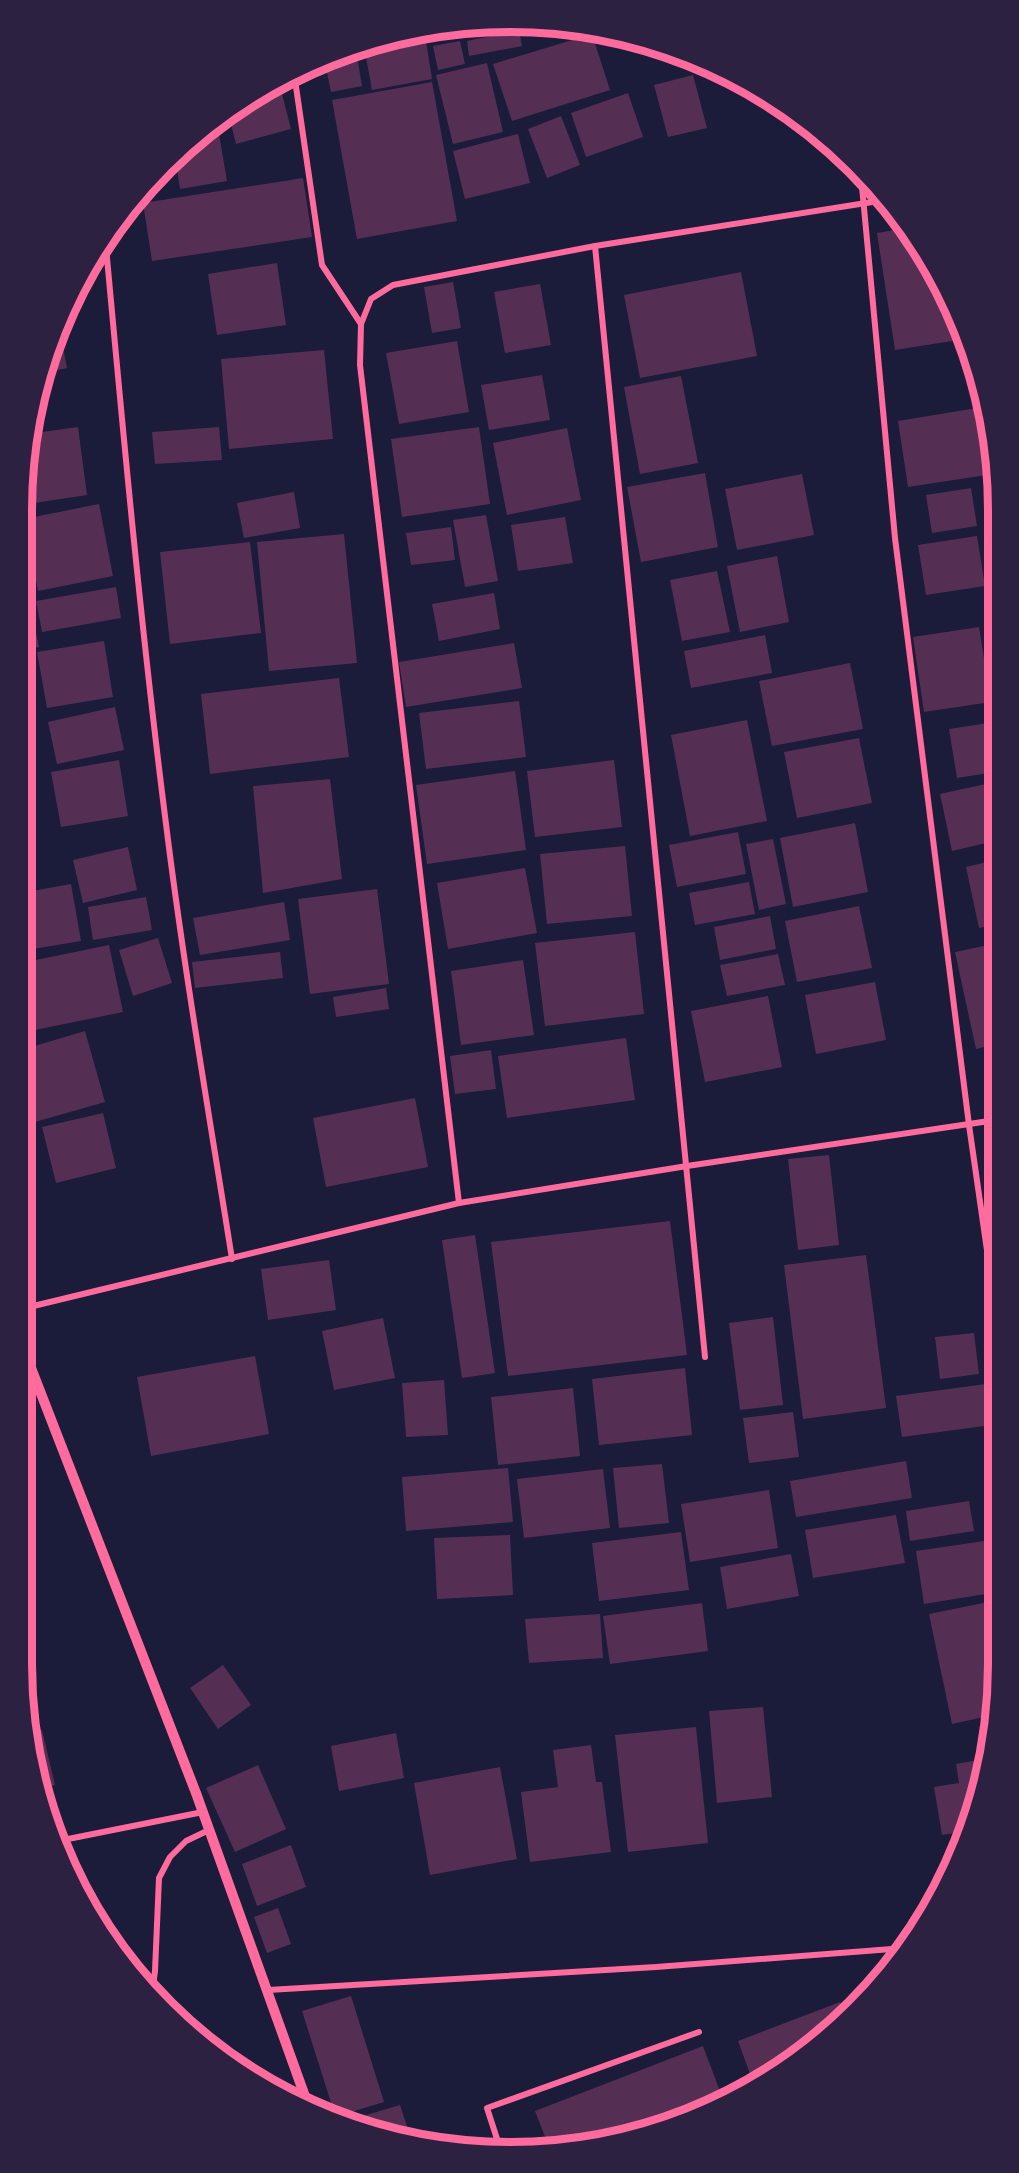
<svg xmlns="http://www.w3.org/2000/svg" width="1019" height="2173" font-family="Karla,sans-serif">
	<rect width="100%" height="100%" fill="#1b1b3a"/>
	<!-- building -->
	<g fill="#542f53">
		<path d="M 510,21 L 518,22 L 444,38 L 442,28 Z"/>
		<path d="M 519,30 L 522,46 L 469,56 L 467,41 Z"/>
		<path d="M 592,34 L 610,90 L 512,121 L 493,64 Z"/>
		<path d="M 425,35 L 432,79 L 372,90 L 364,46 Z"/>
		<path d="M 460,41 L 465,64 L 438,70 L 433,46 Z"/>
		<path d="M 356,50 L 362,86 L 331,92 L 324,58 Z"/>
		<path d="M 487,63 L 503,132 L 453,144 L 436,75 Z"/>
		<path d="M 693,75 L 707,128 L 668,137 L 654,85 Z"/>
		<path d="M 279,82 L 291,129 L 236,144 L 228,112 L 238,103 Z"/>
		<path d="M 432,82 L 457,221 L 357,239 L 332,100 Z"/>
		<path d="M 628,93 L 643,137 L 586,157 L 571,113 Z"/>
		<path d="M 561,116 L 580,165 L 547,178 L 528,129 Z"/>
		<path d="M 219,134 L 227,181 L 180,189 L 175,155 L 196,138 Z"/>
		<path d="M 518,134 L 530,183 L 465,199 L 453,151 Z"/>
		<path d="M 303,178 L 312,237 L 152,261 L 143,203 Z"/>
		<path d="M 906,228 L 961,323 L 965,339 L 895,350 L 877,233 Z"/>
		<path d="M 277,263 L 286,325 L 217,335 L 208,274 Z"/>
		<path d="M 741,272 L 757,356 L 640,378 L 624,295 Z"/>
		<path d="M 453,282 L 461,328 L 432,333 L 424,287 Z"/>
		<path d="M 540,284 L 551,345 L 505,353 L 494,292 Z"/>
		<path d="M 58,322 L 67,368 L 43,373 Z"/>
		<path d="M 457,341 L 469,412 L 399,424 L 386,353 Z"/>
		<path d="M 324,350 L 333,439 L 229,449 L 221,359 Z"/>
		<path d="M 542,375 L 550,420 L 489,430 L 481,385 Z"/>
		<path d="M 681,376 L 698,463 L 640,474 L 624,387 Z"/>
		<path d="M 983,407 L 993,474 L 908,487 L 898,421 Z"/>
		<path d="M 78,427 L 87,495 L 21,505 L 28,434 Z"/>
		<path d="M 219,427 L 222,460 L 155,464 L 152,432 Z"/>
		<path d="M 479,427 L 490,504 L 402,517 L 391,439 Z"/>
		<path d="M 567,428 L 581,500 L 507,515 L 493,443 Z"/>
		<path d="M 705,473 L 718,547 L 641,562 L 627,487 Z"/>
		<path d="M 802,474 L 814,535 L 737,550 L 725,489 Z"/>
		<path d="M 971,488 L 977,526 L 932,533 L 926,495 Z"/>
		<path d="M 294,492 L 300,528 L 244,538 L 237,503 Z"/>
		<path d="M 99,504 L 113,576 L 38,591 L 24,519 Z"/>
		<path d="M 486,515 L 498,581 L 465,587 L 453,520 Z"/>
		<path d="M 565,517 L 573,563 L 518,571 L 511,525 Z"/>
		<path d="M 451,527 L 455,560 L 411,565 L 406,533 Z"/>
		<path d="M 344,534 L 357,663 L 269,671 L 257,542 Z"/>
		<path d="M 977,536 L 985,586 L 926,595 L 918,545 Z"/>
		<path d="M 250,542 L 261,633 L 170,644 L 160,552 Z"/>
		<path d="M 777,556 L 789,622 L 740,632 L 727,566 Z"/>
		<path d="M 21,561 L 23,561 L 31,597 L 21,599 Z"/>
		<path d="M 717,571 L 730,632 L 682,641 L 670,580 Z"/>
		<path d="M 116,587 L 121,618 L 42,632 L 36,601 Z"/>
		<path d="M 994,590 L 994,632 L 993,632 L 987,591 Z"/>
		<path d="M 494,593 L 500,629 L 439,641 L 432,604 Z"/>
		<path d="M 31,608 L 39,647 L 21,650 L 21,610 Z"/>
		<path d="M 979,627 L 991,702 L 924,712 L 913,637 Z"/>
		<path d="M 765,635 L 772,673 L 691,688 L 684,651 Z"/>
		<path d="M 104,641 L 113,697 L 47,708 L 37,652 Z"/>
		<path d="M 514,643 L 522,688 L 406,707 L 399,662 Z"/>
		<path d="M 850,663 L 863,729 L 772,746 L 759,681 Z"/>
		<path d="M 339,678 L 349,757 L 210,774 L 201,694 Z"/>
		<path d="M 519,701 L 526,757 L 426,769 L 419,713 Z"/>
		<path d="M 115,707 L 124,750 L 57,764 L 48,722 Z"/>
		<path d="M 747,720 L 767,821 L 690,836 L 671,735 Z"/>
		<path d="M 995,722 L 995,772 L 957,778 L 949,729 Z"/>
		<path d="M 859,738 L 872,803 L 797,818 L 784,752 Z"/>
		<path d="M 119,760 L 128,816 L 61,827 L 51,772 Z"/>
		<path d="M 614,760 L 622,827 L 535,837 L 527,771 Z"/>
		<path d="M 515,771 L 526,850 L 427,864 L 416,785 Z"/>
		<path d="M 330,779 L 342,879 L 263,893 L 253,786 Z"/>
		<path d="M 995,782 L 995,841 L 952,851 L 940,794 Z"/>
		<path d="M 855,823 L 868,892 L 793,907 L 780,838 Z"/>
		<path d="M 738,832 L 746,874 L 677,887 L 669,845 Z"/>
		<path d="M 773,839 L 786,904 L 759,910 L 746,844 Z"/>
		<path d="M 625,846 L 632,916 L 547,924 L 540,854 Z"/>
		<path d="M 128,847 L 137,890 L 83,903 L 73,860 Z"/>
		<path d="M 995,860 L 995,925 L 979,928 L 966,867 Z"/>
		<path d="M 525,868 L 537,933 L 448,949 L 437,883 Z"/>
		<path d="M 749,882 L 755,914 L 695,925 L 689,893 Z"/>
		<path d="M 71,884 L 81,941 L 21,951 L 21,893 Z"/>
		<path d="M 377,889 L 389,984 L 310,994 L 298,899 Z"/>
		<path d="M 146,897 L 152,930 L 93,940 L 88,907 Z"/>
		<path d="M 284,902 L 290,940 L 200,955 L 193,918 Z"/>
		<path d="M 859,906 L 872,968 L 797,982 L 785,921 Z"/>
		<path d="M 770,916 L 776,949 L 720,960 L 714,927 Z"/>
		<path d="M 635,932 L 644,1014 L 545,1026 L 535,943 Z"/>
		<path d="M 158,938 L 172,983 L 133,996 L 119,950 Z"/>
		<path d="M 993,944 L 996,955 L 996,1044 L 976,1049 L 955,952 Z"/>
		<path d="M 109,945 L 123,1012 L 35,1030 L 21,963 Z"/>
		<path d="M 280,952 L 283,978 L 195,988 L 192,962 Z"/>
		<path d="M 778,954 L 785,985 L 727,996 L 720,965 Z"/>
		<path d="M 523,960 L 534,1035 L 461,1045 L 451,971 Z"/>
		<path d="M 875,982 L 886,1040 L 816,1054 L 805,995 Z"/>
		<path d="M 386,988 L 389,1009 L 336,1017 L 333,997 Z"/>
		<path d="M 768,996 L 782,1067 L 705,1082 L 691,1011 Z"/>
		<path d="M 85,1031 L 105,1102 L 21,1126 L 21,1050 Z"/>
		<path d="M 626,1038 L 635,1100 L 507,1118 L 498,1056 Z"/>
		<path d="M 491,1050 L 496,1089 L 455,1094 L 450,1056 Z"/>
		<path d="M 415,1098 L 428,1167 L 326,1187 L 313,1118 Z"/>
		<path d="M 103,1113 L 116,1168 L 56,1183 L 42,1127 Z"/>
		<path d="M 829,1155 L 839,1245 L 798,1250 L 788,1159 Z"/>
		<path d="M 670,1221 L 687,1355 L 508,1376 L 491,1242 Z"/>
		<path d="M 475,1235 L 495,1373 L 462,1378 L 442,1240 Z"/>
		<path d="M 866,1255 L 886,1408 L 803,1419 L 784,1265 Z"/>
		<path d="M 329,1260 L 336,1310 L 268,1320 L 261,1269 Z"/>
		<path d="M 773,1317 L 783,1405 L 740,1410 L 729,1323 Z"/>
		<path d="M 383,1318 L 395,1378 L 334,1390 L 322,1331 Z"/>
		<path d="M 974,1333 L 979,1374 L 940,1379 L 935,1337 Z"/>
		<path d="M 255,1356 L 269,1434 L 151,1456 L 137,1377 Z"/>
		<path d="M 685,1368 L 692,1435 L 599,1445 L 592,1379 Z"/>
		<path d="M 444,1380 L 448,1435 L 406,1437 L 402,1383 Z"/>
		<path d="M 986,1384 L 992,1425 L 902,1437 L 896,1396 Z"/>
		<path d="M 573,1388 L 580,1456 L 498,1465 L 491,1397 Z"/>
		<path d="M 793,1412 L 799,1457 L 749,1463 L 743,1418 Z"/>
		<path d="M 906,1461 L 912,1498 L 796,1517 L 790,1481 Z"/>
		<path d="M 662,1464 L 669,1523 L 619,1528 L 613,1468 Z"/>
		<path d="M 508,1468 L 513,1522 L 406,1531 L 402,1477 Z"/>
		<path d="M 603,1469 L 610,1528 L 524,1538 L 517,1479 Z"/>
		<path d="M 769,1490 L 778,1548 L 690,1562 L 681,1504 Z"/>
		<path d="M 969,1501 L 974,1531 L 910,1541 L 906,1511 Z"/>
		<path d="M 896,1515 L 905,1563 L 813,1578 L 805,1530 Z"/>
		<path d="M 681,1532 L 689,1590 L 599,1601 L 592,1543 Z"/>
		<path d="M 510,1535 L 513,1595 L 437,1599 L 434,1538 Z"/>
		<path d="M 991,1540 L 998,1592 L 924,1604 L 916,1551 Z"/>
		<path d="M 791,1554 L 799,1596 L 727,1609 L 720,1567 Z"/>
		<path d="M 998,1600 L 998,1664 L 993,1715 L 952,1724 L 929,1614 Z"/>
		<path d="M 702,1603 L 708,1651 L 610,1664 L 603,1616 Z"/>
		<path d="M 600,1614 L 603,1658 L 529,1663 L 525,1619 Z"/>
		<path d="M 223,1665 L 251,1705 L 218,1729 L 190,1688 Z"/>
		<path d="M 763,1707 L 772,1797 L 717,1803 L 709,1711 Z"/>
		<path d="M 696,1727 L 708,1843 L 628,1852 L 615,1735 Z"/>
		<path d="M 42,1730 L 55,1785 L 42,1788 L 32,1733 Z"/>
		<path d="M 396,1733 L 404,1778 L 339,1791 L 331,1746 Z"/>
		<path d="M 591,1745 L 596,1782 L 602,1782 L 611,1852 L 530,1862 L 521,1792 L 558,1787 L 553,1750 Z"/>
		<path d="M 989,1758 L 967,1831 L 942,1835 L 934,1787 L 959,1783 L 956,1764 Z"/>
		<path d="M 258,1765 L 286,1829 L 235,1852 L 206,1788 Z"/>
		<path d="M 500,1767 L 517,1859 L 430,1875 L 414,1783 Z"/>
		<path d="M 291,1845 L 306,1887 L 257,1906 L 242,1864 Z"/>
		<path d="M 278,1908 L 291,1944 L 267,1953 L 254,1917 Z"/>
		<path d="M 351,1996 L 384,2102 L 341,2115 L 334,2112 L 302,2011 Z"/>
		<path d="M 840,2002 L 845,2016 L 753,2082 L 738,2041 Z"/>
		<path d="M 703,2046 L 724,2102 L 574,2148 L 549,2147 L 535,2111 Z"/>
		<path d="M 400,2105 L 412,2142 L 353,2119 Z"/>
	</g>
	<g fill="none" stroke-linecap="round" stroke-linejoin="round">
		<!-- minor -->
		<g stroke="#ff6b9d" stroke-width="6">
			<path d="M 294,73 L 322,265 L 361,324"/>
			<path d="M 861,176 L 895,538 L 969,1125 L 997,1320"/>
			<path d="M 105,236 C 123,432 141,628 166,824 C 184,969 209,1114 232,1259"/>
			<path d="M 595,246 L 705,1357"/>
			<path d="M 459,1203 L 360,365 L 361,324 L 371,299 L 393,285 L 595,246 L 885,200"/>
			<path d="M 21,1309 L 459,1203 L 687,1166 L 996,1120"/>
			<path d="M 58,1841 L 203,1812"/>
			<path d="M 268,1990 L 656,1967 L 905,1948"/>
			<path d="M 152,1993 L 155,1971 L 159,1878 L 170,1857 L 186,1841 L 209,1830"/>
			<path d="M 499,2145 L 487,2108 L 699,2032"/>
		</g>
		<!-- tertiary -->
		<path stroke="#ff6b9d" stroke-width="10" d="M 21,1342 L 196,1793 L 307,2102"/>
	</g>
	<!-- crop -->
	<path d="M0 0H1019V2173H0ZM510 32H510A478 478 0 0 1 988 510V1664A478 478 0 0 1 510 2142H510A478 478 0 0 1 32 1664V510A478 478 0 0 1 510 32Z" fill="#2d2142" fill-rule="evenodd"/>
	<path fill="none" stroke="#ff6b9d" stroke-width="8" d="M510 32H510A478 478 0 0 1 988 510V1664A478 478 0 0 1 510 2142H510A478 478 0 0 1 32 1664V510A478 478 0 0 1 510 32Z"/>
</svg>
